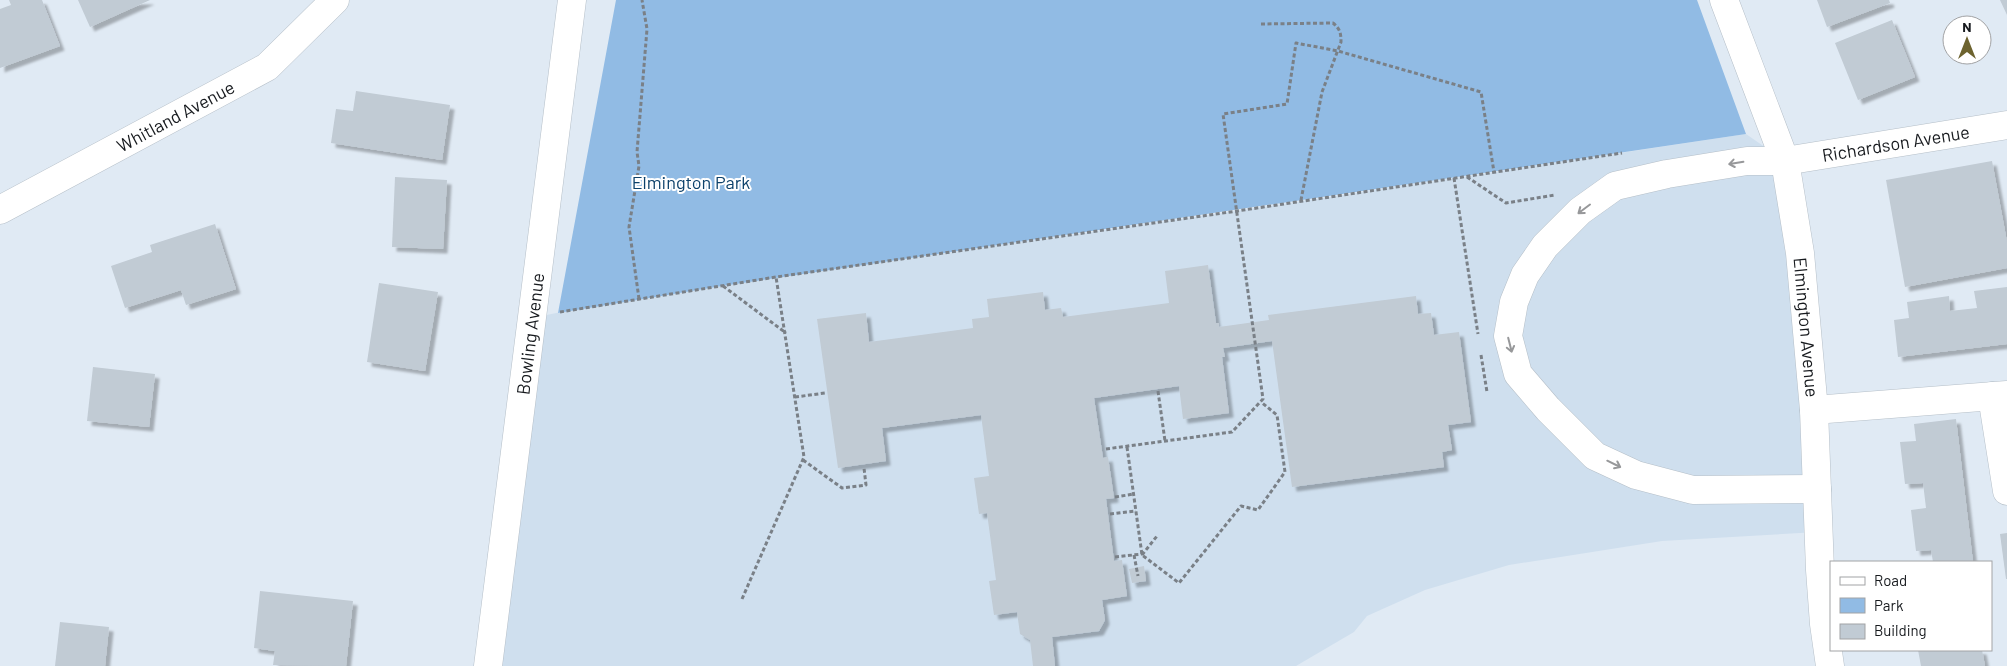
<svg xmlns="http://www.w3.org/2000/svg" width="2007" height="666" font-family="Barlow,sans-serif">
	<defs>
		<filter id="shadow"><feDropShadow dx="4.5" dy="4.5" stdDeviation="1" flood-color="#0004"/></filter>
	</defs>
	<rect width="100%" height="100%" fill="#e0eaf4"/>
	<!-- built -->
	<path fill="#cfdfee" d="M 1746,134 L 1785,161 L 1818,532 L 1662,541 L 1509,565 L 1425,590 L 1367,616 L 1354,632 L 1296,666 L 488,666 L 532,318 L 566,311 L 776,277 L 1237,211 Z"/>
	<!-- green -->
	<path fill="#91bbe4" d="M 616,0 L 1697,0 L 1746,134 L 722,286 L 558,313 Z"/>
	<!-- building -->
	<g fill="#c1cbd4" filter="url(#shadow)">
		<path d="M 9,0 L 42,0 L 60,46 L 0,68 L 0,9 L 11,5 Z"/>
		<path d="M 78,0 L 150,0 L 90,27 Z"/>
		<path d="M 1817,0 L 1889,0 L 1890,3 L 1827,27 Z"/>
		<path d="M 2000,0 L 2007,0 L 2007,15 Z"/>
		<path d="M 1892,20 L 1915,77 L 1858,100 L 1835,43 Z"/>
		<path d="M 356,91 L 450,105 L 442,160 L 331,143 L 336,109 L 353,111 Z"/>
		<path d="M 1992,161 L 2007,242 L 2007,268 L 1905,287 L 1886,180 Z"/>
		<path d="M 395,177 L 447,180 L 443,249 L 392,247 Z"/>
		<path d="M 215,224 L 236,289 L 186,305 L 181,290 L 125,308 L 111,266 L 152,252 L 150,245 Z"/>
		<path d="M 1208,265 L 1216,323 L 1219,323 L 1219,327 L 1269,320 L 1268,315 L 1416,296 L 1418,314 L 1431,313 L 1434,335 L 1459,332 L 1471,422 L 1448,425 L 1452,450 L 1442,452 L 1444,467 L 1292,487 L 1272,341 L 1223,348 L 1225,357 L 1222,357 L 1229,413 L 1183,419 L 1179,386 L 1094,398 L 1103,458 L 1108,457 L 1114,498 L 1106,499 L 1114,561 L 1122,560 L 1127,596 L 1102,600 L 1105,620 L 1099,631 L 1052,637 L 1055,666 L 1033,666 L 1030,640 L 1020,634 L 1017,612 L 994,615 L 989,581 L 996,580 L 987,513 L 979,514 L 974,478 L 989,476 L 981,415 L 882,428 L 886,461 L 838,468 L 817,319 L 866,313 L 869,342 L 973,328 L 972,319 L 989,317 L 987,299 L 1043,292 L 1045,310 L 1061,308 L 1063,317 L 1169,303 L 1165,271 Z"/>
		<path d="M 379,283 L 438,292 L 425,371 L 367,362 Z"/>
		<path d="M 2007,287 L 2007,344 L 1898,357 L 1894,320 L 1909,318 L 1907,302 L 1949,296 L 1950,311 L 1977,308 L 1974,291 Z"/>
		<path d="M 93,367 L 155,374 L 149,427 L 87,421 Z"/>
		<path d="M 1956,419 L 1973,562 L 1933,562 L 1931,550 L 1916,551 L 1911,510 L 1926,508 L 1923,483 L 1905,484 L 1900,442 L 1916,441 L 1914,424 Z"/>
		<path d="M 2007,533 L 2007,579 L 2006,579 L 2000,534 Z"/>
		<path d="M 1144,566 L 1146,581 L 1132,583 L 1129,569 Z"/>
		<path d="M 260,591 L 353,601 L 346,666 L 273,665 L 275,651 L 254,648 Z"/>
		<path d="M 60,622 L 109,627 L 105,666 L 55,666 Z"/>
		<path d="M 1918,650 L 1982,650 L 1985,666 L 1921,666 Z"/>
	</g>
	<g fill="none" stroke-linecap="round" stroke-linejoin="round">
		<!-- minor casing -->
		<g stroke="#b5bfc8" stroke-width="29">
			<g id="minor">
				<path id="s1" d="M 1724,0 L 1785,161 L 1800,253 L 1814,410 L 1820,570 L 1824,624 L 1830,666"/>
				<path id="s2" d="M 0,210 L 267,67 L 335,0"/>
				<path d="M 1992,396 L 2007,491"/>
				<path d="M 1814,410 L 2007,395"/>
				<path id="s3" d="M 1817,489 L 1693,490 L 1636,475 L 1595,456 L 1548,409 L 1518,374 L 1508,336 L 1514,302 L 1525,275 L 1545,246 L 1580,211 L 1615,186 L 1667,174 L 1747,161 L 1785,161 L 2007,125"/>
				<path id="s4" d="M 488,666 L 572,0"/>
			</g>
		</g>
		<!-- path -->
		<g stroke="#7a8087" stroke-width="3" stroke-dasharray="4 2.5" stroke-linecap="butt">
			<path d="M 1261,24 L 1333,23 C 1340,29 1341,33 1341,42 L 1322,92 L 1301,200"/>
			<path d="M 1467,177 L 1506,203 L 1555,195"/>
			<path d="M 1454,178 L 1478,334"/>
			<path d="M 723,286 L 786,333"/>
			<path d="M 639,299 L 629,227 L 639,166 L 637,152 L 647,29 L 642,0"/>
			<path d="M 560,312 L 776,277 L 1237,211 L 1622,153"/>
			<path d="M 1481,355 L 1487,392"/>
			<path d="M 1158,391 L 1165,441"/>
			<path d="M 795,397 L 825,393"/>
			<path d="M 1127,447 L 1142,555 L 1179,583 L 1241,506 L 1258,510 L 1285,472 L 1277,415 L 1261,402"/>
			<path d="M 1106,449 L 1232,432 L 1263,399 L 1223,114 L 1287,104 L 1296,43 L 1338,51 L 1481,92 L 1494,172"/>
			<path d="M 803,460 L 842,488 L 866,485 L 864,468"/>
			<path d="M 1115,497 L 1134,494"/>
			<path d="M 1110,514 L 1136,511"/>
			<path d="M 1134,555 L 1138,576"/>
			<path d="M 1142,555 L 1157,536"/>
			<path d="M 1115,557 L 1142,554"/>
			<path d="M 742,599 L 804,457 L 776,277"/>
		</g>
		<!-- minor -->
		<use href="#minor" stroke="#fff" stroke-width="28"/>
	</g>
	<!-- one-way arrows -->
	<defs><path id="oneway-shaft" d="M-6 0H5M1.5-3L5.5 0L1.5 3" fill="none" stroke-width="1.6" stroke-linecap="round" stroke-linejoin="round" transform="scale(1.25)"/></defs>
	<g stroke="#97989a">
		<use href="#oneway-shaft" transform="translate(1736 163) rotate(171)"/>
		<use href="#oneway-shaft" transform="translate(1584 209) rotate(143)"/>
		<use href="#oneway-shaft" transform="translate(1510 345) rotate(76)"/>
		<use href="#oneway-shaft" transform="translate(1614 464) rotate(26)"/>
	</g>
	<g text-anchor="middle" dominant-baseline="central" stroke-width="4" stroke-linejoin="round" paint-order="stroke">
		<!-- street labels -->
		<g font-size="18" fill="#171a1e" stroke="#fff">
			<text stroke="none"><textPath href="#s2" startOffset="199">Whitland Avenue</textPath></text>
			<text stroke="none"><textPath href="#s3" startOffset="856">Richardson Avenue</textPath></text>
			<text stroke="none"><textPath href="#s1" startOffset="340">Elmington Avenue</textPath></text>
			<text stroke="none"><textPath href="#s4" startOffset="335">Bowling Avenue</textPath></text>
		</g>
		<!-- park labels -->
		<g font-size="18" fill="#0c416b" stroke="#fff">
			<text x="691" y="182">Elmington Park</text>
		</g>
	</g>
	<!-- legend -->
	<rect x="1830" y="561" width="162" height="90" fill="#ffffff" stroke="#a2a3a5"/>
	<rect x="1840" y="577" width="25" height="8" fill="#ffffff" stroke="#a2a3a5"/>
	<text x="1874" y="586" font-size="15" fill="#171a1e">Road</text>
	<rect x="1840" y="598" width="25" height="15" fill="#91bbe4" stroke="#a2a3a5"/>
	<text x="1874" y="611" font-size="15" fill="#171a1e">Park</text>
	<rect x="1840" y="624" width="25" height="15" fill="#c1cbd4" stroke="#a2a3a5"/>
	<text x="1874" y="636" font-size="15" fill="#171a1e">Building</text>
	<!-- north arrow -->
	<g transform="translate(1967 40)"><circle r="24" fill="#ffffff" stroke="#a2a3a5"/>
	<path d="M0-4L9 19L0 12L-9 19Z" fill="#6d632f"/>
	<text y="-8" font-size="14" font-weight="bold" text-anchor="middle" fill="#171a1e">N</text>
	</g>
</svg>
